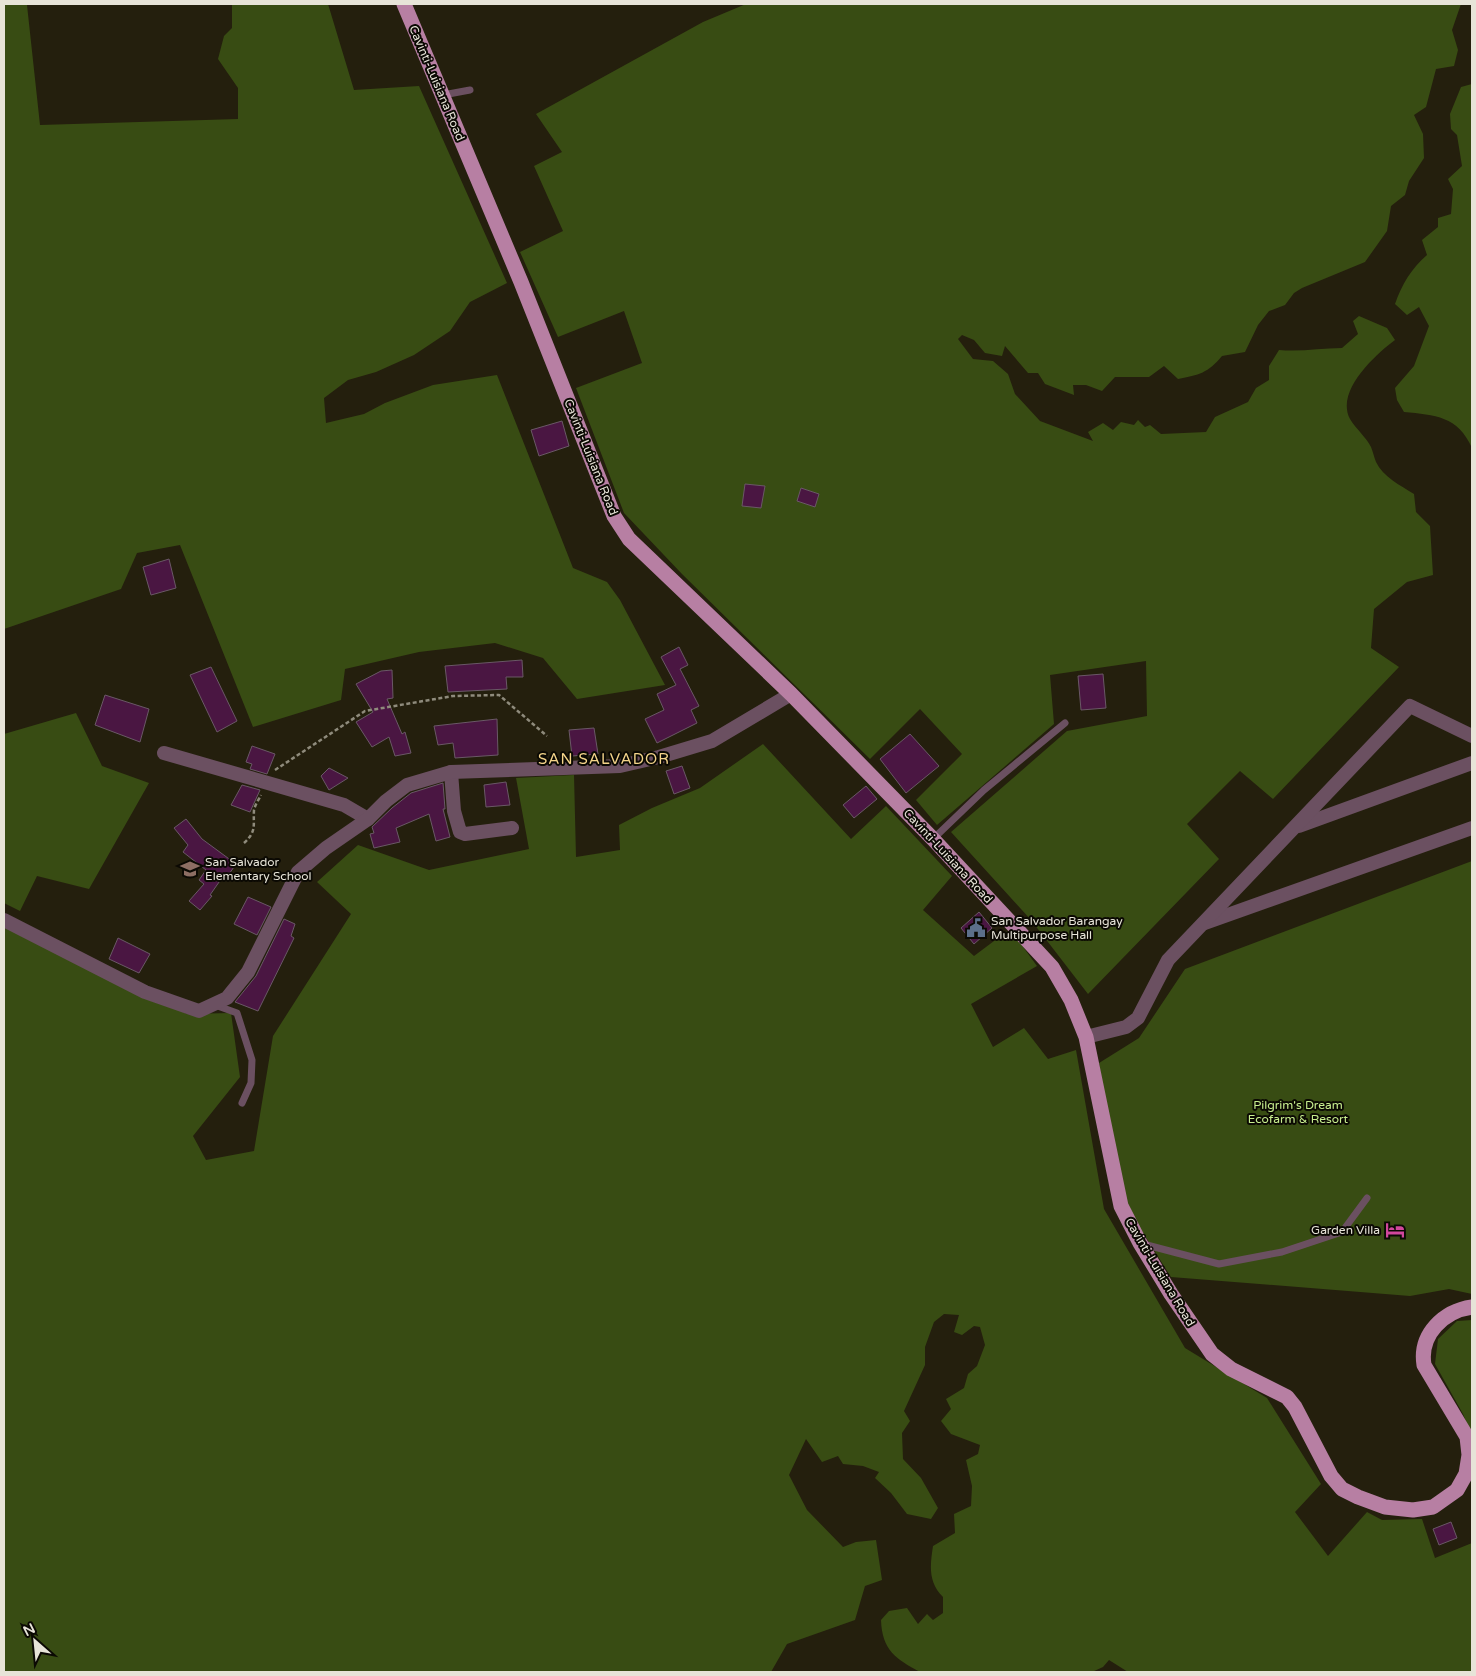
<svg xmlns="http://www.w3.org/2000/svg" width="1476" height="1676" font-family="'Varela Round',sans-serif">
	<rect width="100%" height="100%" fill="#241f0d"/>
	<!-- green -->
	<g fill="#384c13">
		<path d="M 4,4 L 27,5 L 40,125 L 238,119 L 238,88 L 218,59 L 224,36 L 232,28 L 232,4 L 328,4 L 354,90 L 419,86 L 507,283 L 470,302 L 450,331 L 414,355 L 376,372 L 348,380 L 324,398 L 326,423 L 364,414 L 385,403 L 433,385 L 497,375 L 573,568 L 607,582 L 620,600 L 665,685 L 577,699 L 543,658 L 495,643 L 419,652 L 345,669 L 341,700 L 253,727 L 180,545 L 137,553 L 121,589 L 4,629 Z"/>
		<path d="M 746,4 L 1461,4 L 1452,30 L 1458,50 L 1454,66 L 1436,69 L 1426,107 L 1414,115 L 1423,134 L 1424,158 L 1409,181 L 1405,195 L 1391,206 L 1387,231 L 1365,262 L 1302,288 L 1294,293 L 1285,305 L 1269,311 L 1258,325 L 1245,352 L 1222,356 C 1208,373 1199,375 1178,379 L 1164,366 L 1149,377 L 1115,377 L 1102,391 L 1086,385 L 1073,385 L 1074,395 L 1045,384 L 1038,373 L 1028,373 L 1005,346 L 1002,356 L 985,353 L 974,340 L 962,335 L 958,339 L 973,359 L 993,361 L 1008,374 L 1015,394 L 1040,421 L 1093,441 L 1088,432 L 1103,423 L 1113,430 L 1121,422 L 1134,425 L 1138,420 L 1145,427 L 1150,425 L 1161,434 L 1206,432 L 1215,417 L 1248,402 L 1256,388 L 1269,380 L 1269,366 L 1279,350 C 1301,352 1321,348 1342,348 L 1358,334 L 1353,321 L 1359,316 L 1387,328 L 1395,340 C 1376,354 1335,391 1350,419 C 1356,429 1366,437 1371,447 C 1373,452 1374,457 1376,462 C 1383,477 1400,485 1414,494 L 1416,512 L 1430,526 L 1433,575 L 1407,582 L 1374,609 L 1371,648 L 1399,667 L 1273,799 L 1240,771 L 1187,824 L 1219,859 L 1088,994 L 1031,920 L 951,832 L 1067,731 L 1147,716 L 1146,661 L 1050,675 L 1054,724 L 937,825 L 916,800 L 962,754 L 920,709 L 870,759 L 682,574 L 624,513 L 576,388 L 642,363 L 624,311 L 558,337 L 520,252 L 563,231 L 534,166 L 562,152 L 536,114 L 703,22 Z"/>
		<path d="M 1472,84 L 1472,448 C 1458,416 1435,415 1404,412 L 1397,400 L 1395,388 L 1414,366 L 1429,326 L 1419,307 L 1407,315 L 1395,304 C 1402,284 1411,269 1427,255 L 1422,240 L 1438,227 L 1438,218 L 1451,214 L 1453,189 L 1448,179 L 1462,166 L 1457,135 L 1451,129 L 1450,114 L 1461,87 Z"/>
		<path d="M 76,713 L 102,766 L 149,783 L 89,889 L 37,876 L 20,911 L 4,903 L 4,734 Z"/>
		<path d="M 763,744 L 851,839 L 886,806 L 952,876 L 923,910 L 974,956 L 1010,929 L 1037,966 L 971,1004 L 993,1047 L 1024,1028 L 1048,1059 L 1076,1050 L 1104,1209 L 1185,1348 L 1267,1398 L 1321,1484 L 1295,1512 L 1328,1556 L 1367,1512 L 1382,1520 L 1422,1519 L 1435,1558 L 1472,1543 L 1472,1672 L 1128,1672 L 1109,1660 L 1103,1667 L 1092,1672 L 920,1672 C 896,1659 882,1650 881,1620 L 889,1611 L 907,1608 L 918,1624 L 927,1614 L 933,1620 L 943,1613 L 943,1597 C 928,1582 930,1566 933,1546 L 955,1533 L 954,1514 L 971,1506 L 972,1486 L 966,1460 L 978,1454 L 980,1445 L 951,1434 L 941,1421 L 951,1409 L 946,1399 L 964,1388 L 968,1374 L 977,1366 L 985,1345 L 980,1327 L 974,1326 L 962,1335 L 954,1332 L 959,1315 L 944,1314 L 934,1322 L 925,1347 L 925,1365 L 904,1411 L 910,1421 L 902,1433 L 903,1459 L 921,1478 L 938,1508 L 931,1519 L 907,1514 L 891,1493 L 875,1478 L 879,1472 L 863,1466 L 843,1464 L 838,1456 L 822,1462 L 806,1439 L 789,1475 L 807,1510 L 843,1547 L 856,1542 L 876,1540 L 882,1580 L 865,1586 L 855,1620 L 787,1644 L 771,1672 L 4,1672 L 4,925 L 187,1014 L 231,1013 L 240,1077 L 193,1136 L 206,1160 L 254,1151 L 273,1036 L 351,914 L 317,882 L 358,845 L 429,870 L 529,849 L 516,778 L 574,775 L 576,857 L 620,850 L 619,825 L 652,808 L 700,788 Z"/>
		<path d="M 1472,861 L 1472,1294 L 1449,1289 L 1410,1296 L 1171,1277 L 1121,1198 L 1099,1063 L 1139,1038 L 1185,969 Z"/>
		<path d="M 1472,1320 L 1472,1436 L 1463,1414 L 1435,1364 L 1438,1339 L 1457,1321 Z"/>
	</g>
	<!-- building -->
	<g fill="#4a1642" stroke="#6a5866">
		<path d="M 562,421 L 569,446 L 539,456 L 531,430 Z"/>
		<path d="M 745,484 L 765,486 L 761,508 L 742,506 Z"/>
		<path d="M 801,488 L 819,494 L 815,507 L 797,501 Z"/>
		<path d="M 169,559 L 176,588 L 151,595 L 143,567 Z"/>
		<path d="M 679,647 L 688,665 L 680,669 L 699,706 L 691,710 L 697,723 L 657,743 L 645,719 L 664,710 L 657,694 L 676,685 L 661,657 Z"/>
		<path d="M 522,660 L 523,677 L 506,677 L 507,689 L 448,692 L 445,666 Z"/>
		<path d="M 211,667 L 237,721 L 217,732 L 190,675 Z"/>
		<path d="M 392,670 L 393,698 L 387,699 L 402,734 L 405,732 L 411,753 L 395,756 L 389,737 L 372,747 L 356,722 L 373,712 L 356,684 L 381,671 Z"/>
		<path d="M 1103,674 L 1106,708 L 1081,710 L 1078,676 Z"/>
		<path d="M 105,695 L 149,709 L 140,742 L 95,725 Z"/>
		<path d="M 497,719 L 498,755 L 455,758 L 453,743 L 438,745 L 434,726 Z"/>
		<path d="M 594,728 L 598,754 L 572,756 L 569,730 Z"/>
		<path d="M 910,734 L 939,766 L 906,793 L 880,759 Z"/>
		<path d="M 252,746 L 275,754 L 267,774 L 250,769 L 252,764 L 246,762 Z"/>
		<path d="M 682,766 L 690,788 L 674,794 L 666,771 Z"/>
		<path d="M 329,768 L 348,778 L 329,790 L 321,776 Z"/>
		<path d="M 506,782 L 510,805 L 486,807 L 484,785 Z"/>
		<path d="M 443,783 L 445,809 L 443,809 L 450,837 L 436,841 L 429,814 L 396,828 L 400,842 L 374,848 L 370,834 L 374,833 L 372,827 L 392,808 L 411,793 Z"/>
		<path d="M 242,785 L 260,790 L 250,812 L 231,805 Z"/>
		<path d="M 866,786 L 877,799 L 854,818 L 843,805 Z"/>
		<path d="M 186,819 L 202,839 L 236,864 L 227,877 L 224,875 L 210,895 L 212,896 L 200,910 L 189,901 L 204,884 L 199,880 L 206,870 L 183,852 L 188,845 L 174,828 Z"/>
		<path d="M 248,897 L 271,907 L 257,935 L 234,924 Z"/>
		<path d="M 979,912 L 992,928 L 974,944 L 961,928 Z"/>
		<path d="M 284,919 L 295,924 L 291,936 L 294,938 L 258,1011 L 235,1002 L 256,976 Z"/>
		<path d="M 118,938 L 150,954 L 139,973 L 109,959 Z"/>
		<path d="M 1451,1522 L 1457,1538 L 1439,1545 L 1433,1529 Z"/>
	</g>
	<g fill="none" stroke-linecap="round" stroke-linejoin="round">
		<!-- path -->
		<g stroke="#8f8b7c" stroke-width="2.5" stroke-dasharray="4 2.5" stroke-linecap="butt">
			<path d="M 275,770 L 365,711 L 453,696 L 499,695 L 547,736"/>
			<path d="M 244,843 C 257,831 253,826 254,810 C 255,805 259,799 261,795"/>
		</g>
		<!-- lane -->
		<g stroke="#6b5061" stroke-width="7">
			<path d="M 443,95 L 470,90"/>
			<path d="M 933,839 L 984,790 L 1065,723"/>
			<path d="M 215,1005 L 237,1013 L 252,1060 L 251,1083 L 242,1103"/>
			<path d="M 1143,1244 L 1219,1264 L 1282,1252 L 1342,1232 L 1367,1198"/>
		</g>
		<!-- street -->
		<g stroke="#6b5061" stroke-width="14">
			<path d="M 164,753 L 344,805 L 368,819"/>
			<path d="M 451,772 L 454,811 L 460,832 L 465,834 L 512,828"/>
			<path d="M 1299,826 L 1472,763"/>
			<path d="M 4,920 L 145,992 L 199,1011 L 227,998 L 248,972 L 298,872 L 326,848 L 368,819 L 386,801 L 407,785 L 451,772 L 620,766 L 659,757 L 712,741 L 791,694"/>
			<path d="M 1205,923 L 1472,828"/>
			<path d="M 1086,1037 L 1126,1027 L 1138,1018 L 1168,960 L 1410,706 L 1472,736"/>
		</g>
		<!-- primary -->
		<path stroke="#b77fa3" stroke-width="15" d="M 404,4 L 521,282 L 614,516 L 629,539 L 791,694 L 933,839 L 1052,967 L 1071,1000 L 1086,1037 L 1121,1206 L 1140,1243 L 1171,1294 L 1212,1354 L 1231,1369 L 1287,1397 L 1295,1407 L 1331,1476 L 1342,1489 L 1358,1497 L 1385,1507 L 1413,1510 L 1433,1507 L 1457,1490 L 1466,1474 L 1469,1455 L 1467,1437 L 1424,1365 C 1419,1334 1444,1311 1472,1307"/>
	</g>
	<!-- icons -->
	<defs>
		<g id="school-bare" transform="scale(1.5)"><path d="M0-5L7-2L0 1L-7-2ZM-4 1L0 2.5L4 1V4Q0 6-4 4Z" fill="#8d6e63" stroke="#0b0903" stroke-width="2.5" paint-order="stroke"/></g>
		<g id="civic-bare" transform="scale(1.5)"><path d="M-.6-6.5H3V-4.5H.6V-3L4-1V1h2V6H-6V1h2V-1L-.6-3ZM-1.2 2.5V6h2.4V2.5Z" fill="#5c6f8a" stroke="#0b0903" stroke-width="2.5" paint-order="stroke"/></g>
		<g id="hotel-bare" transform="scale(1.5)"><path d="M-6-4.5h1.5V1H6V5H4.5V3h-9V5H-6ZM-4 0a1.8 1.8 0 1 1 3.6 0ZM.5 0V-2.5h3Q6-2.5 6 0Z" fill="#d1479c" stroke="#0b0903" stroke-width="2.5" paint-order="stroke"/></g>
	</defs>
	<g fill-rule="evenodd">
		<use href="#school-bare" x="190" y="869"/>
		<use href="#civic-bare" x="976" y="928"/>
		<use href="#hotel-bare" x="1395" y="1230"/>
	</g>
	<g text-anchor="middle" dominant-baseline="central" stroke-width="4" stroke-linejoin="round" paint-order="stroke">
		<!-- street labels -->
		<g font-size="12" fill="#e7e4d8" stroke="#0b0903">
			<text transform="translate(437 83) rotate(67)">Cavinti-Luisiana Road</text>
			<text transform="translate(591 457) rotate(68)">Cavinti-Luisiana Road</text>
			<text transform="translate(948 856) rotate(47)">Cavinti-Luisiana Road</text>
			<text transform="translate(1160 1272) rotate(59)">Cavinti-Luisiana Road</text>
		</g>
		<!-- poi labels -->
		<g font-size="12" fill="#e7e4d8" stroke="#0b0903" text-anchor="start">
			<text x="205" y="862">San Salvador<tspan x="205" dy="14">Elementary School</tspan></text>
			<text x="991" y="921">San Salvador Barangay<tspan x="991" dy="14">Multipurpose Hall</tspan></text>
			<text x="1380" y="1230" text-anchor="end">Garden Villa</text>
		</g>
		<!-- park labels -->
		<g font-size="12" fill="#c8ef8f" stroke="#0b0903">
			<text x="1298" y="1105">Pilgrim's Dream<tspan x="1298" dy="14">Ecofarm &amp; Resort</tspan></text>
		</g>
		<!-- quarter labels -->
		<g font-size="15" letter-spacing="1" fill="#f5d58a" stroke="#0b0903">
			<text x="604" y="759">SAN SALVADOR</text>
		</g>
	</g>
	<!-- border -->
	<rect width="1476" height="1676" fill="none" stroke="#e7e4d8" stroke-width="10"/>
	<!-- north arrow -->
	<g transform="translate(35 1641) rotate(333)" stroke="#0b0903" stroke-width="4" paint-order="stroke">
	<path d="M0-4L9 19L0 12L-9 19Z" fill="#e7e4d8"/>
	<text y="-8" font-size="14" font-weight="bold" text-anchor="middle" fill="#e7e4d8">N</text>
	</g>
</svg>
